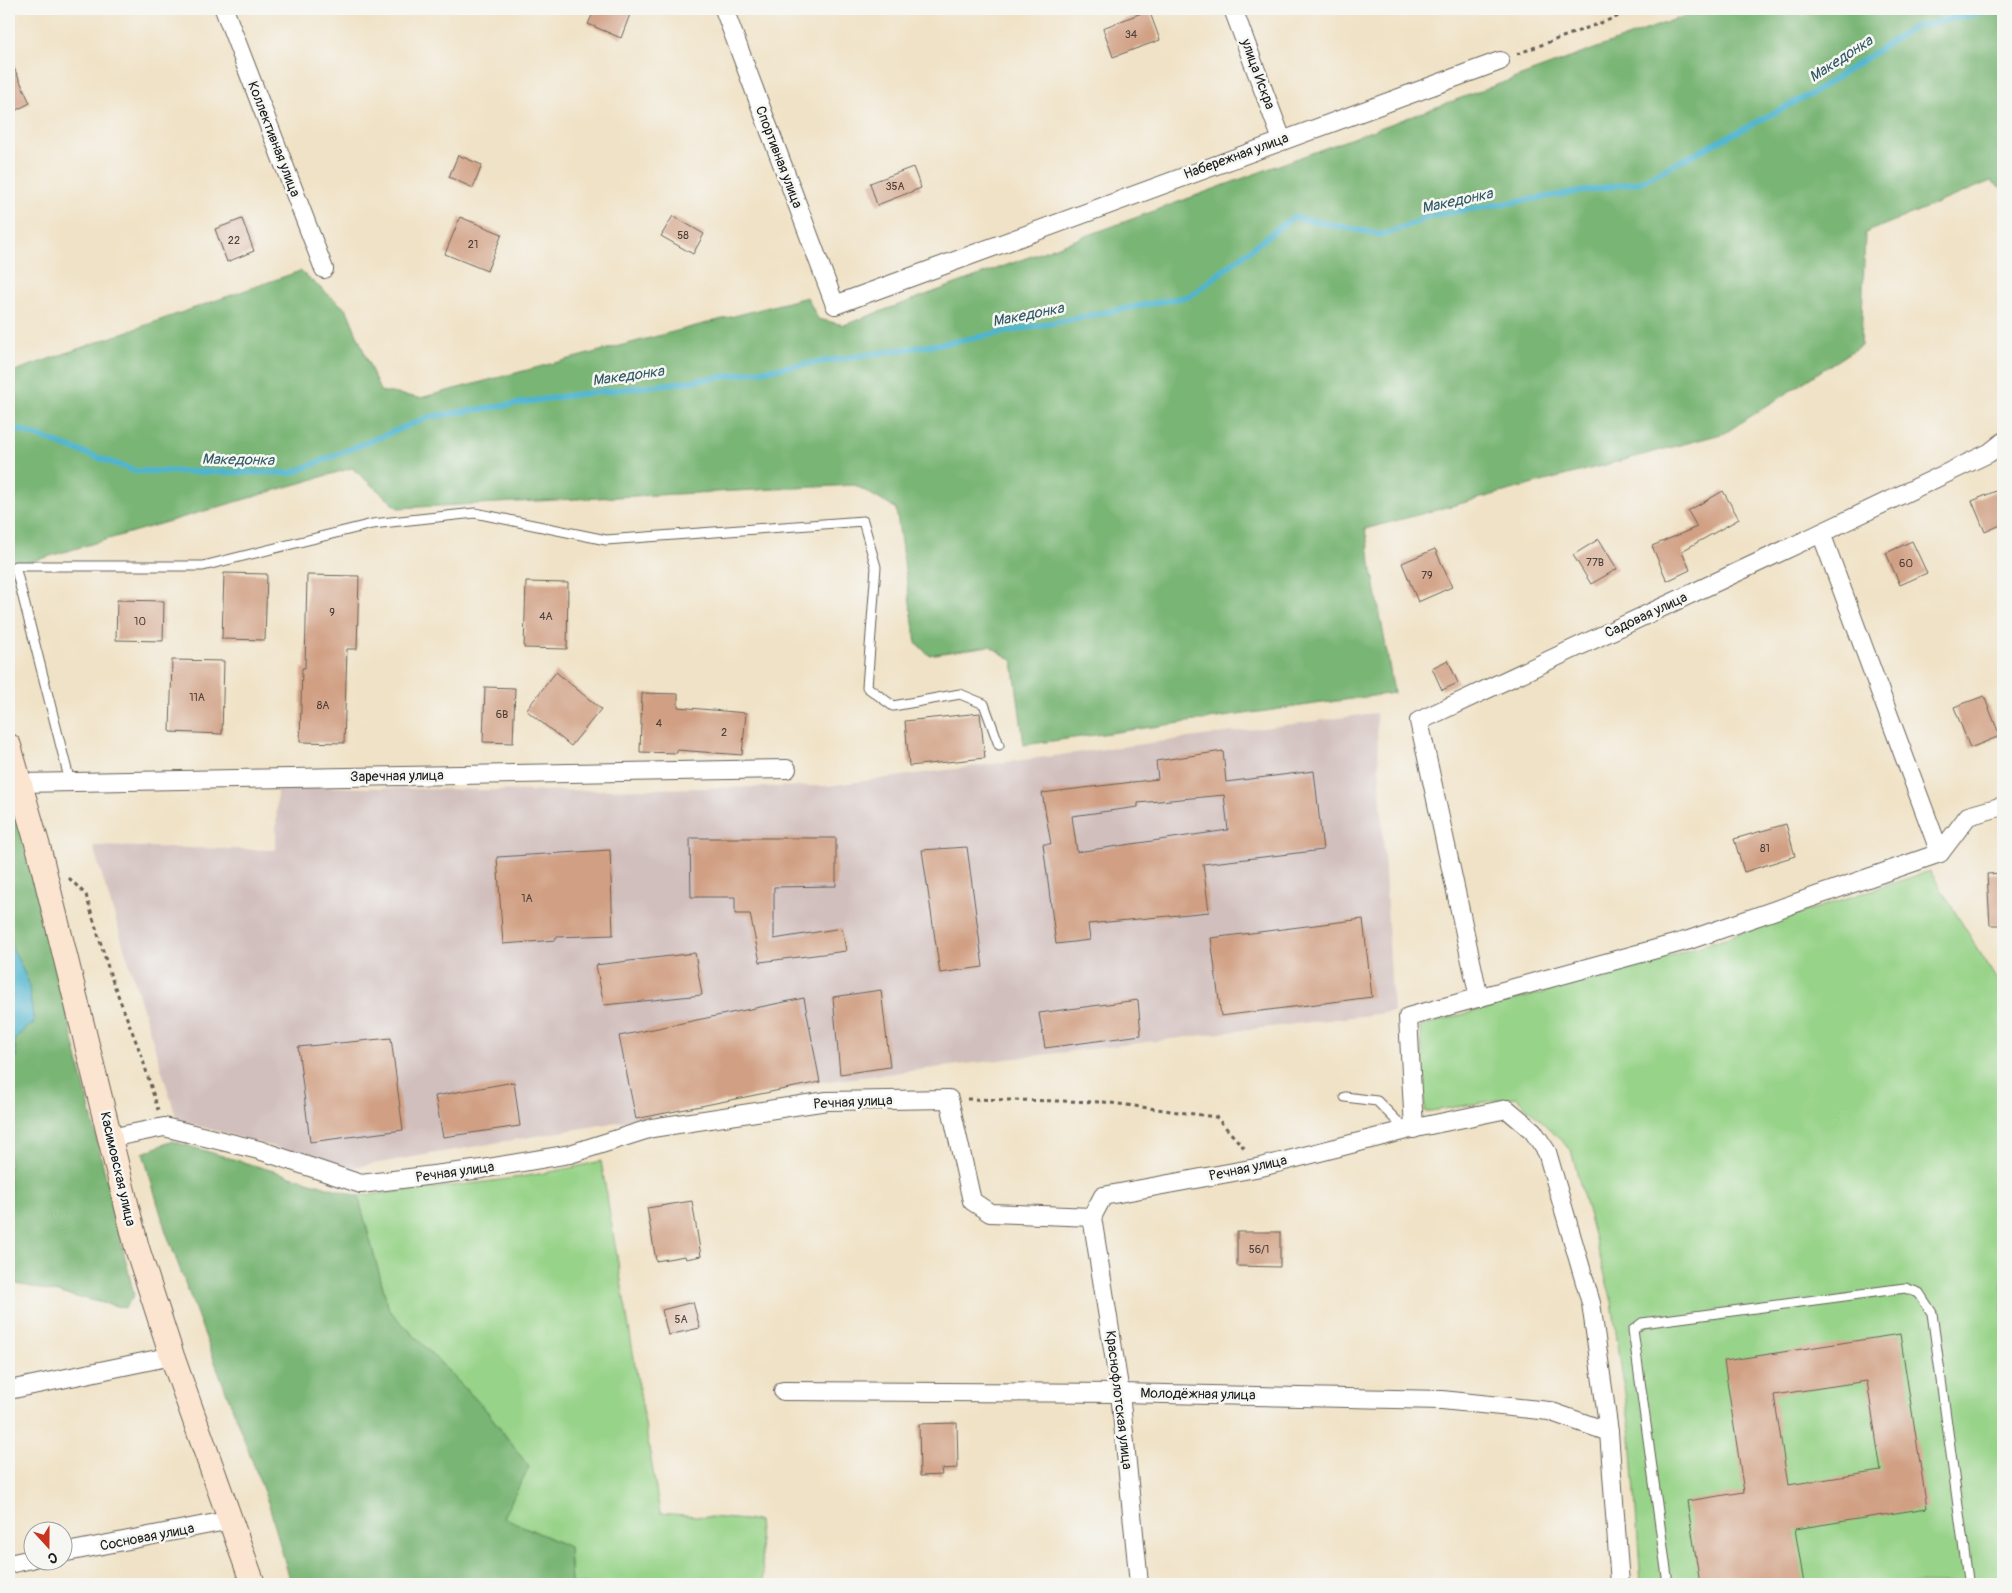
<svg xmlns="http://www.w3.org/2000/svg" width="2012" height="1593" font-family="Pangolin,sans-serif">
	<rect width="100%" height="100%" fill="#f6f6f2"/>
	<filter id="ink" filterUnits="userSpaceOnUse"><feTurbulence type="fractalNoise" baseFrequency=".02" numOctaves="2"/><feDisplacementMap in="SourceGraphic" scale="10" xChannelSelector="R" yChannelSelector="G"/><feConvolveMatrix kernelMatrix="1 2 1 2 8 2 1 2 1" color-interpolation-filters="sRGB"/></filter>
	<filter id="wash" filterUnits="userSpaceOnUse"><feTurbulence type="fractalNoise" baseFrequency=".0096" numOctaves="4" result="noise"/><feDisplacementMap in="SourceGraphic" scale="20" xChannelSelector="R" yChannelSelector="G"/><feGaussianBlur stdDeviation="1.12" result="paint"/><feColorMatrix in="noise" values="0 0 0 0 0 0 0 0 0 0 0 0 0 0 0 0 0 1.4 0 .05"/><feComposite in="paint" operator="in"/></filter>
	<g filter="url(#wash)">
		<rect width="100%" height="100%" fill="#f0e2c6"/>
		<!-- industrial -->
		<path fill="#d1bfbd" d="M 1376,713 L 1393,1012 L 820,1082 L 636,1119 L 349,1168 L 177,1120 L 93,846 L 276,850 L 277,786 L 537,791 L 827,786 Z"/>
		<!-- green -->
		<g fill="#97d388" stroke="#5a7852">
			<path d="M 1930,871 L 2003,990 L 2003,1584 L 1641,1584 L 1631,1437 L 1612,1302 L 1571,1150 L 1516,1097 L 1425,1112 L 1420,1026 L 1630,969 Z"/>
			<path d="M 601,1161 L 660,1513 L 758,1521 L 764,1584 L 571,1584 L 569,1547 L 503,1517 L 529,1467 L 486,1410 L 389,1310 L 358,1196 C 440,1187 521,1181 601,1161 Z"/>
		</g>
		<!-- forest -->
		<g fill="#79b574" stroke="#4a6848">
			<path d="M 1703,9 L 2003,9 L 2003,189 L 1991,181 L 1865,233 L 1861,345 L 1725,433 L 1365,529 L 1394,693 L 1024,745 L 1013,661 L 990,646 L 929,655 L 916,643 L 896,509 L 855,485 L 398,508 L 352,468 L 9,568 L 9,373 L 300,271 L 347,310 L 380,391 L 420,398 L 807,297 L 818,319 L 844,325 Z"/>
			<path d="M 15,797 L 134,1295 L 125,1308 L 9,1282 L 9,800 Z"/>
			<path d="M 172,1141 L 358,1196 L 389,1310 L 486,1410 L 529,1467 L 503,1517 L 569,1547 L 571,1584 L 291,1584 L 270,1508 L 166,1232 L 143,1153 Z"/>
		</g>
		<!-- water -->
		<path fill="#50b5cf" stroke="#366876" d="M 9,927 L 11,945 L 28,981 L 34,1024 L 25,1028 L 14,1040 L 16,1056 L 9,1066 Z"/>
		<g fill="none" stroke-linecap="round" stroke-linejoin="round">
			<!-- stream -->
			<path stroke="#50b5cf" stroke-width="6" d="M 9,426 L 136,471 L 292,473 L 429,417 L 572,395 L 694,381 L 959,341 L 1190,296 L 1293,217 L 1383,235 L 1434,215 L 1640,182 L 1813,93 L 1912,28 L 1995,9"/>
		</g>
		<g id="blocks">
			<!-- building -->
			<g fill="#d1a084" fill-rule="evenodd">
				<path d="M 595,9 L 632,9 L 621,38 L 588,24 Z"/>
				<path d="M 1149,10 L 1160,40 L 1113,57 L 1103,28 Z"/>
				<path d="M 9,57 L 30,103 L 9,114 Z"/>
				<path d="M 458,155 L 482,165 L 473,188 L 449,177 Z"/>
				<path d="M 913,167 L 921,188 L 877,205 L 870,183 Z"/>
				<path d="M 673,216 L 704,234 L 693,254 L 661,236 Z"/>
				<path d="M 460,217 L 502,234 L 487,271 L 445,254 Z"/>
				<path d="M 242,219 L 254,251 L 227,262 L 215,229 Z"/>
				<path d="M 2003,488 L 2003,524 L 1985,532 L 1972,501 Z"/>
				<path d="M 1723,491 L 1739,519 L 1682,551 L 1690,570 L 1667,581 L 1652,546 L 1697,527 L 1688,511 Z"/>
				<path d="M 1599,539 L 1617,569 L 1591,584 L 1573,555 Z"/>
				<path d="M 1912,541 L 1927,573 L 1900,585 L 1886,553 Z"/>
				<path d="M 1435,549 L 1452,587 L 1418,602 L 1402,563 Z"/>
				<path d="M 224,573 L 267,574 L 265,640 L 222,639 Z"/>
				<path d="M 307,575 L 359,576 L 357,649 L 347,649 L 344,743 L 300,742 L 302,668 L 305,668 Z"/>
				<path d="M 526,582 L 568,583 L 567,649 L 524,648 Z"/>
				<path d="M 117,600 L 164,601 L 163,641 L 116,640 Z"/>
				<path d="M 172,660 L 224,661 L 222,734 L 170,732 Z"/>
				<path d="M 1448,660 L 1458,683 L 1442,690 L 1432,668 Z"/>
				<path d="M 556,672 L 601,709 L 571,746 L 526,710 Z"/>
				<path d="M 485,687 L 515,688 L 513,743 L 483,742 Z"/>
				<path d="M 642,693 L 678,694 L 678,707 L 746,713 L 742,755 L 677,750 L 677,753 L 640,752 Z"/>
				<path d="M 1984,696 L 2000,736 L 1970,748 L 1954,707 Z"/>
				<path d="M 980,713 L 985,758 L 909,766 L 905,721 Z"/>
				<path d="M 1223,751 L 1226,782 L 1314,771 L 1323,850 L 1203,864 L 1209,912 L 1088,924 L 1090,940 L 1056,944 L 1043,844 L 1051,844 L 1042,793 L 1158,779 L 1156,761 ZM 1224,795 L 1228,830 L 1077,852 L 1072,816 L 1138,807 L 1138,803 Z"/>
				<path d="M 1786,824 L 1795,856 L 1744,872 L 1734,839 Z"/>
				<path d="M 690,838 L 836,838 L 836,886 L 774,887 L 774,939 L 842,928 L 846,951 L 760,962 L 750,914 L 735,914 L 735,897 L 691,897 Z"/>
				<path d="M 967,847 L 983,967 L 940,973 L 922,850 Z"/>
				<path d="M 610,850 L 613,935 L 556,937 L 556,940 L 503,944 L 497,857 Z"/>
				<path d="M 2003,873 L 2003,925 L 1990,925 L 1987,874 Z"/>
				<path d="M 1363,919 L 1372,997 L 1221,1016 L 1211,938 Z"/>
				<path d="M 695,953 L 702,995 L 604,1005 L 596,965 Z"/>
				<path d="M 881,990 L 890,1067 L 840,1074 L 833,997 Z"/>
				<path d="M 804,998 L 820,1082 L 636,1119 L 619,1036 Z"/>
				<path d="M 1138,1000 L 1141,1035 L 1045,1048 L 1039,1013 Z"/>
				<path d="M 391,1038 L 403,1130 L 310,1142 L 298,1047 Z"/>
				<path d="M 514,1082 L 520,1126 L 443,1137 L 435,1096 Z"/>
				<path d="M 692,1201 L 701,1256 L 686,1259 L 685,1256 L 656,1261 L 647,1208 Z"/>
				<path d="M 1237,1232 L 1280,1232 L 1280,1267 L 1237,1266 Z"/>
				<path d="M 693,1302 L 700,1328 L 668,1335 L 662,1310 Z"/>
				<path d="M 1900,1334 L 1927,1508 L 1795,1529 L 1804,1584 L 1700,1584 L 1687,1501 L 1744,1492 L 1724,1361 ZM 1867,1381 L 1881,1471 L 1788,1485 L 1774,1395 Z"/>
				<path d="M 957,1423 L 958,1468 L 941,1469 L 942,1475 L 920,1476 L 919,1424 Z"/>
			</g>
		</g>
	</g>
	<g filter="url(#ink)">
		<use href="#blocks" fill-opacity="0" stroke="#666158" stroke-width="1"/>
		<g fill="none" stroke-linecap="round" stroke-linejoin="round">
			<!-- lane casing -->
			<g stroke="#666158" stroke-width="11">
				<g id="lane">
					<path d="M 70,782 L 15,566 L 203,566 L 372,524 L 475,513 L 606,540 L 863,521 L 876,567 L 867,687 L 893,706 L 960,694 L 984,704 L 999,745"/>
					<path d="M 1345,1097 L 1377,1101 L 1406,1130"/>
					<path d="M 1668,1584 L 1633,1330 L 1642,1323 L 1905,1288 L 1919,1293 L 1932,1313 L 1968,1580 L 1966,1584"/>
				</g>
			</g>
			<!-- street casing -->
			<g stroke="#666158" stroke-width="20">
				<g id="street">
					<path d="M 224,9 L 324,269"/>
					<path d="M 724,9 L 835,305 L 1500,61"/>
					<path d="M 1233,9 L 1282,140"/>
					<path d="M 1821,533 L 1989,453 L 2003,442"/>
					<path d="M 9,789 L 21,783 L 787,769"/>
					<path d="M 1479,998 L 1419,721 L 1821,533 L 1940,853"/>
					<path d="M 1414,1129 L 1408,1017 L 1689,940 L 1940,853 L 1968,816 L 2003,806"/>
					<path d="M 110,1138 L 164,1127 L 259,1150 L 361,1184 L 482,1169 L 570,1154 L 652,1128 L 827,1101 L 949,1099 L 972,1201 L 990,1213 L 1092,1217 L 1103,1196 L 1261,1167 L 1406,1130 L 1507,1109 L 1533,1131 L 1547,1152 L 1591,1303 L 1609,1432 L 1620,1584"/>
					<path d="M 1092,1217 L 1120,1393 L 1139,1584"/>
					<path d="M 9,1390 L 172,1356"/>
					<path d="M 783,1391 L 1120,1393 L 1442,1400 L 1549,1411 L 1609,1432"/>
					<path d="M 62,1553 L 231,1520"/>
					<path d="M 9,1564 L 32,1559"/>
				</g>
			</g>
			<!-- secondary casing -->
			<g stroke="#666158" stroke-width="26">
				<path id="secondary" d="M 9,746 L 39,850 L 137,1248 L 172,1356 L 253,1584"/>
			</g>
			<!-- path -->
			<g stroke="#666158" stroke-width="3" stroke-dasharray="4 4" stroke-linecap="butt">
				<path d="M 1517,54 L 1638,9"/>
				<path d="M 69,878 L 86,895 L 111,977 L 142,1057 L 158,1110"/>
				<path d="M 967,1099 L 1104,1102 L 1216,1117 L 1247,1151"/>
			</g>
			<!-- lane -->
			<use href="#lane" stroke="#fff" stroke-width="9"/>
			<!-- street -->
			<use href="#street" stroke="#fff" stroke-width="18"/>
			<!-- secondary -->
			<use href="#secondary" stroke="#fce5d0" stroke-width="24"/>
		</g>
	</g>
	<g text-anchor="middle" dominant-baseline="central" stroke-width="5" stroke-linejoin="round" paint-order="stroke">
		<!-- number labels -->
		<g font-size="11" fill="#493d36">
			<text x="1131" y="34">34</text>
			<text x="895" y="186">35А</text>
			<text x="683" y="235">58</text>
			<text x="234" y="240">22</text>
			<text x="473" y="244">21</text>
			<text x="1595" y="562">77В</text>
			<text x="1906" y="563">60</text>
			<text x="1427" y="575">79</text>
			<text x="332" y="612">9</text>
			<text x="546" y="616">4А</text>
			<text x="140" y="621">10</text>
			<text x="197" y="697">11А</text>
			<text x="323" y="705">8А</text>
			<text x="502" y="714">6В</text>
			<text x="659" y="723">4</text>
			<text x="724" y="732">2</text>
			<text x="1765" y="848">81</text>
			<text x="527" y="898">1А</text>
			<text x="1259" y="1249">56/1</text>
			<text x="681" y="1319">5А</text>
		</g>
		<!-- street labels -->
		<g font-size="14" fill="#1c1c1c" stroke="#f6f6f2">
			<text transform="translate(1258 74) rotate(70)">улица Искра</text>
			<text transform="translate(274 139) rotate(69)">Коллективная улица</text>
			<text transform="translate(1236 156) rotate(-20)">Набережная улица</text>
			<text transform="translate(779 157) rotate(69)">Спортивная улица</text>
			<text transform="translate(1646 615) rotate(-25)">Садовая улица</text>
			<text transform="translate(397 776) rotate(-1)">Заречная улица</text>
			<text transform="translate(853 1102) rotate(-3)">Речная улица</text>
			<text transform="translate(1248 1168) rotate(-12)">Речная улица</text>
			<text transform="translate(118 1169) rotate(77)">Касимовская улица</text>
			<text transform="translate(455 1172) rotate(-8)">Речная улица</text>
			<text transform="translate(1198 1394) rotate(1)">Молодёжная улица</text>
			<text transform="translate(1119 1400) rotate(83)">Краснофлотская улица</text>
			<text transform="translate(147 1537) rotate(-11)">Сосновая улица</text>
		</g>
		<!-- water labels -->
		<g font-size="15" font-style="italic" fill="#315964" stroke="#f6f6f2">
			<text transform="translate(1841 59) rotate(-33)">Македонка</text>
			<text transform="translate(1457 201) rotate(-12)">Македонка</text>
			<text transform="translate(1028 315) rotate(-11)">Македонка</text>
			<text transform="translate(628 376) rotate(-8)">Македонка</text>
			<text transform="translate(238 460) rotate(1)">Македонка</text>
		</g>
	</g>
	<!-- margin -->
	<rect width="2012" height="1593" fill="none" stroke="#f6f6f2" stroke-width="30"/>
	<!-- north arrow -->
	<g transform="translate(48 1546) rotate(159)"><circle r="24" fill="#f6f6f2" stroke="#9f9f9c"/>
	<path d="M0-4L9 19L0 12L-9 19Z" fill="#c8321e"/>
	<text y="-8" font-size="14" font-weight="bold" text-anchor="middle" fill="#1c1c1c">С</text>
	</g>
</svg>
